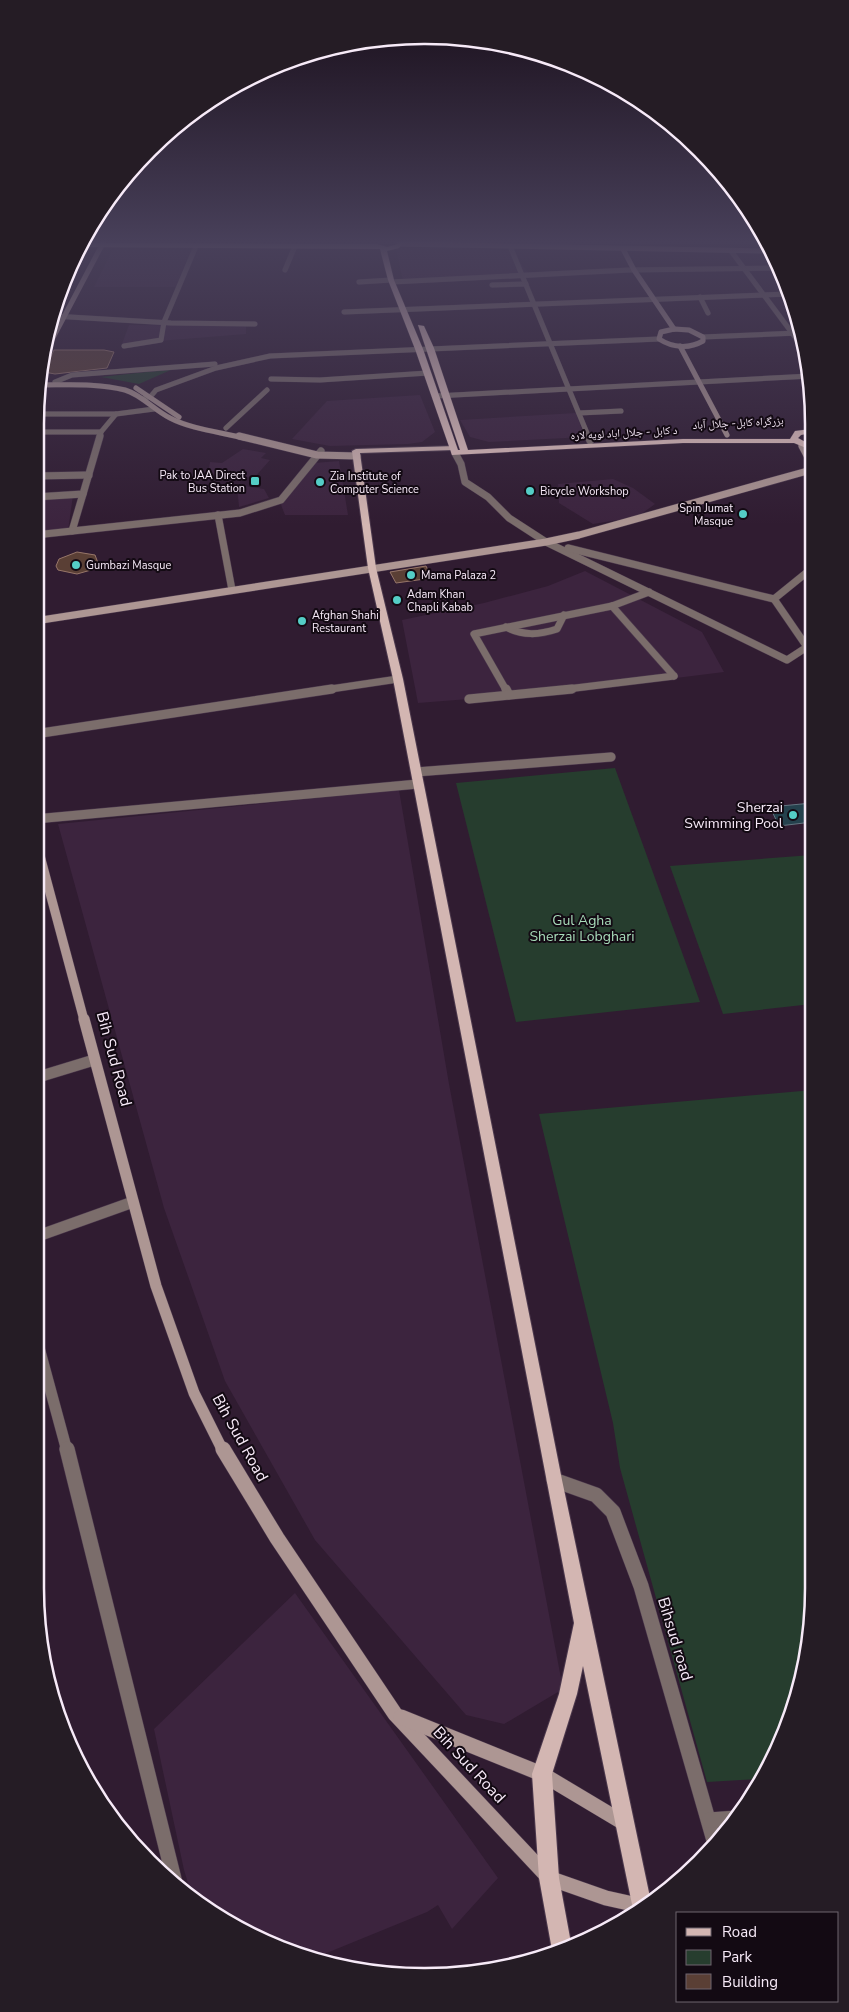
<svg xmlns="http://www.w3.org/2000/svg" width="849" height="2012" font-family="'Nunito Sans','Noto Naskh Arabic',sans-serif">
	<rect width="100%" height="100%" fill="#301c31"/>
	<!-- built -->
	<g fill="#3c243e">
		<path d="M 441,247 L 511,251 L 529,274 L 403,281 L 396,249 Z"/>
		<path d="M 113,249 L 191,250 L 176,287 L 94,287 Z"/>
		<path d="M 129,325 L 246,326 L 246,334 L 122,344 Z"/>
		<path d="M 420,395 L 435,432 L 422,442 L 408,444 L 330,446 L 292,439 L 327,401 Z"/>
		<path d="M 576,413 L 585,437 L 489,442 L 470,437 L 460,420 Z"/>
		<path d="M 243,449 L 266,453 L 261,458 L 270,460 L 254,478 L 208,473 L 210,462 L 222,463 Z"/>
		<path d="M 339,461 L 348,515 L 285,515 L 280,502 L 314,463 Z"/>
		<path d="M 613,479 L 633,488 L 655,504 L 637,517 L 593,524 L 559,503 L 558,484 Z"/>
		<path d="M 237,485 L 264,489 L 269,498 L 239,507 Z"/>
		<path d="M 73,495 L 68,531 L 35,533 L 35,497 Z"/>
		<path d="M 585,571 L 702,632 L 724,672 L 572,691 L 418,703 L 402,620 L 484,603 L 548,586 Z"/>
		<path d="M 399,790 L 449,1084 L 563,1689 L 504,1724 L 466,1715 L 315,1540 L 225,1381 L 164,1208 L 58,824 Z"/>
		<path d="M 295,1593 L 498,1878 L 452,1929 L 438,1905 L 427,1912 L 312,1959 L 300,1956 L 230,1925 L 191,1893 L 184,1870 L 154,1729 Z"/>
	</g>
	<!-- green -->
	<g fill="#263d2e">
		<path d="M 173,369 L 139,384 L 101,377 Z"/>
		<path d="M 615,768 L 700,1002 L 516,1022 L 456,783 Z"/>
		<path d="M 812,855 L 812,1004 L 723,1014 L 670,866 Z"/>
		<path d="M 813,1090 L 814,1587 L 793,1712 L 758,1779 L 707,1782 L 620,1468 L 613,1423 L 539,1114 Z"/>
	</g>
	<!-- water -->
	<path fill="#24414d" stroke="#637480" d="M 812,803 L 812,822 L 779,826 L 770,807 Z"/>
	<!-- building -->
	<g fill="#5a3f35" stroke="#977669">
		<path d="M 54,350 L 104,350 L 114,352 L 107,368 L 55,374 L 44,372 Z"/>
		<path d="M 77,552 L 95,555 L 98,563 L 91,570 L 77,574 L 58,570 L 56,566 L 59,559 Z"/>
		<path d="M 426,566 L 432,578 L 396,583 L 390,572 Z"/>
	</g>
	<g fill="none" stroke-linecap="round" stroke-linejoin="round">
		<!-- minor-far4 casing -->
		<g stroke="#4c394d" stroke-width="5.5">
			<g id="minor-far4">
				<path d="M 510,246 L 589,438"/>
				<path d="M 731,251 L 804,349"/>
				<path d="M 285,270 L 295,246"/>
				<path d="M 359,282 L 391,280"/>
				<path d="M 392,282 L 629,270 L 780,268"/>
				<path d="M 492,285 L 526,284"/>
				<path d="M 700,297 L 708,313"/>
				<path d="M 344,312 L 789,294"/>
				<path d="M 53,316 L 171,323 L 255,324"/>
				<path d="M 703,337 L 797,333"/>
				<path d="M 124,346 L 161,340 L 164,322 L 196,246"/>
				<path d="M 271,379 L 320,380 L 428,373"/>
				<path d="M 55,382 L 72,375 L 215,364"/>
				<path d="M 436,396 L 811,376"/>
				<path d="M 143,399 L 151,396 L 156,390 L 216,368 L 270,356 L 659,339"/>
				<path d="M 579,413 L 621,411"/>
				<path d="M 37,414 L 116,414"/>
				<path d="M 226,428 L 267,390"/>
				<path d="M 44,432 L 101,432"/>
				<path d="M 99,438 L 101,432 L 116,414 L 154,409"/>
			</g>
		</g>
		<!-- minor-far3 casing -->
		<g stroke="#4c394d" stroke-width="8">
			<g id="minor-far3">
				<path d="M 588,436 L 590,441"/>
				<path d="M 455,453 L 461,464 L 465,482 L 488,497 L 509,518 L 546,542 L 787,660 L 807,647 L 811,648"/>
				<path d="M 35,476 L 89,475"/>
				<path d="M 35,497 L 83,494 L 100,436"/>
				<path d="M 218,515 L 232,590"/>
				<path d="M 72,531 L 83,494"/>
				<path d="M 35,535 L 240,513 L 281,500 L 321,451"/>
				<path d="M 568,548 L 774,599"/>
				<path d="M 612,606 L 674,676"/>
				<path d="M 506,627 C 523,636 539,635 557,629 L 564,615"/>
				<path d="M 807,647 L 774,599 L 811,569"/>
				<path d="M 324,690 L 398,679"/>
				<path d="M 506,690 L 474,634 L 612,606 L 649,592"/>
				<path d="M 559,690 L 674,676"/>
			</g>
		</g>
		<!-- minor-far2 casing -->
		<g stroke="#4c394d" stroke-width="10">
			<g id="minor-far2">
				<path d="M 506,689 L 509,695"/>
				<path d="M 469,699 L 572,689"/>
				<path d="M 35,734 L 332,689"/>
				<path d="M 416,772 L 611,757"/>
				<path d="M 35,819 L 418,784"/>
			</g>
		</g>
		<!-- minor-far1 casing -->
		<g stroke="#4c394d" stroke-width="12">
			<g id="minor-far1">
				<path d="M 35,1078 L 94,1060"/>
				<path d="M 35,1237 L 133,1202"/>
				<path d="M 35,1333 L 67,1451"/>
			</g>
		</g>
		<!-- minor casing -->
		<g stroke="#4c394d" stroke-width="16">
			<g id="minor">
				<path d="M 67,1449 L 174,1879"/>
				<path d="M 554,1480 L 596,1495 L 613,1512 L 641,1586 L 715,1844"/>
				<path d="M 709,1820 L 737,1818"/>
			</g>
		</g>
		<!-- secondary-far4 casing -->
		<g stroke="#4c394d" stroke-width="5.5">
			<g id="secondary-far4">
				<path d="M 399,244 L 769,251"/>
				<path d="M 623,249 L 634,270 L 674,329"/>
				<path d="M 674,329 L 689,330 L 703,337 L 703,341 C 689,349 673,348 659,339 L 661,332 Z"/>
				<path d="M 680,346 L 727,435"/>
				<path d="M 47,349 L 103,243"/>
				<path d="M 41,385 C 68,385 98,383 125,390 C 142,395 154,410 170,418 C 191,429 220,432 244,438"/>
				<path d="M 136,388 L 179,417"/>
			</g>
		</g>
		<!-- secondary-far3 casing -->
		<g stroke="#4c394d" stroke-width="8">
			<g id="secondary-far3">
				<path d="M 239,436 L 317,455 L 357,456"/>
				<path d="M 802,446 L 810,461 L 810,470"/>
				<path d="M 35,621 L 546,542 L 579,535 L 811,470"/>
			</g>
		</g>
		<!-- secondary-far2 casing -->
		<g stroke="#4c394d" stroke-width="10">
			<path id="secondary-far2" d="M 35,837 L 84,1020"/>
		</g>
		<!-- secondary-far1 casing -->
		<g stroke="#4c394d" stroke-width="12">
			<path id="secondary-far1" d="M 84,1019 L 156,1286 L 194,1393 L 223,1451"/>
		</g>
		<!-- secondary casing -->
		<g stroke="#4c394d" stroke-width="16">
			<g id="secondary">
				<path d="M 223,1449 L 277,1538 L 395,1714 L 549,1878 L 606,1898 L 642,1906"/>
				<path d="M 401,1717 L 542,1774 L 624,1823"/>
			</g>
		</g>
		<!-- primary casing -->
		<g stroke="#4c394d" stroke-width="2">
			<path id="primary" d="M 456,446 L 456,450 L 453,450 L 360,453 L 376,568 L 403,679 L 562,1480 L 651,1902 L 634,1914 L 583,1666 L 577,1694 L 552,1774 L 559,1878 L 571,1943 L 552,1950 L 539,1878 L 532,1774 L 559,1694 L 574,1623 L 393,679 L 368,568 L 352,451 L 356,449 Z"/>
		</g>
		<!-- trunk casing -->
		<g stroke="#4c394d" stroke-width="1">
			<path id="trunk" d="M 81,243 L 377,244 L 387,247 L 402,243 L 399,248 L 387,251 L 394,280 L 423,349 L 458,450 L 460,450 L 418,325 L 424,326 L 434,348 L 468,450 L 683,439 L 790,439 L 795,431 L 811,429 L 811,433 L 801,435 L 798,438 L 811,445 L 811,450 L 794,443 L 683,443 L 452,455 L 415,349 L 388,280 L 380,249 L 79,247 Z"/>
		</g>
		<!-- minor-far4 -->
		<use href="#minor-far4" stroke="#7b6d6b" stroke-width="5"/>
		<!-- minor-far3 -->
		<use href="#minor-far3" stroke="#7b6d6b" stroke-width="7"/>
		<!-- minor-far2 -->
		<use href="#minor-far2" stroke="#7b6d6b" stroke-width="9"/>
		<!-- minor-far1 -->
		<use href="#minor-far1" stroke="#7b6d6b" stroke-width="11"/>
		<!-- minor -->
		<use href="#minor" stroke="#7b6d6b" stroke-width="15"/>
		<!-- secondary-far4 -->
		<use href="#secondary-far4" stroke="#ad9693" stroke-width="5"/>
		<!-- secondary-far3 -->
		<use href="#secondary-far3" stroke="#ad9693" stroke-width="7"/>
		<!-- secondary-far2 -->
		<use href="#secondary-far2" stroke="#ad9693" stroke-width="9"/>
		<!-- secondary-far1 -->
		<use href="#secondary-far1" stroke="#ad9693" stroke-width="11"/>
		<!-- secondary -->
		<use href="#secondary" stroke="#ad9693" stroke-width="15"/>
		<!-- primary -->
		<use href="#primary" fill="#d3b6b2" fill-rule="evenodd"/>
		<!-- trunk -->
		<use href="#trunk" fill="#e4c4c0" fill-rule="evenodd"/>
	</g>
	<!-- sky -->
	<linearGradient id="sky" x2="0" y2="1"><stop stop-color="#1a0f1b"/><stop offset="0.46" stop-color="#48405a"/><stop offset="1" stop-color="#48405a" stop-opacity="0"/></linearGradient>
	<rect width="849" height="525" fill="url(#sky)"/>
	<!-- markers -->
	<g fill="#54cdc6" stroke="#130a13" stroke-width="2">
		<rect x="250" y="476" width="10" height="10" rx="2.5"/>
		<circle cx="320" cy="482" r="5"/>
		<circle cx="530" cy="491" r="5"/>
		<circle cx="743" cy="514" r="5"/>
		<circle cx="76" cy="565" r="5"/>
		<circle cx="411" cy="575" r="5"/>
		<circle cx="397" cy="600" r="5"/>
		<circle cx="302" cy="621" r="5"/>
		<circle cx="793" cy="815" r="5"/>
	</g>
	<g text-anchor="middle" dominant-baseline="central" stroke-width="4" stroke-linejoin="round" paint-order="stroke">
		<!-- far-street labels -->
		<g font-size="11" fill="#f7eaf8" stroke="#130a13">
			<text transform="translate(738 423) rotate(-3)">بزرگراه کابل- جلال آباد</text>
			<text transform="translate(624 433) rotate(-3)">د کابل - جلال اباد لویه لاره</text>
		</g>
		<!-- far-poi labels -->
		<g font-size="11" fill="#f7eaf8" stroke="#130a13" text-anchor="start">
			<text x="245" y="475" text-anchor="end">Pak to JAA Direct<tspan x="245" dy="13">Bus Station</tspan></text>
			<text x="330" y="476">Zia Institute of<tspan x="330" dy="13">Computer Science</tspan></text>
			<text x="540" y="491">Bicycle Workshop</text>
			<text x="733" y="508" text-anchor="end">Spin Jumat<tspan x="733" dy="13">Masque</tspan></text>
			<text x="86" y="565">Gumbazi Masque</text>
			<text x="421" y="575">Mama Palaza 2</text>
			<text x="407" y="594">Adam Khan<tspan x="407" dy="13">Chapli Kabab</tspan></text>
			<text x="312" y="615">Afghan Shahi<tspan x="312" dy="13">Restaurant</tspan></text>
		</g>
		<!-- poi labels -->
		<g font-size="14" fill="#f7eaf8" stroke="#130a13" text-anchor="end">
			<text x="783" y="807">Sherzai<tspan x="783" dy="16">Swimming Pool</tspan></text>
		</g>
		<!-- park labels -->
		<g font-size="14" fill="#a8dcba" stroke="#130a13">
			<text x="582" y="920">Gul Agha<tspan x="582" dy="16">Sherzai Lobghari</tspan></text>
		</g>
		<!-- near-street labels -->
		<g font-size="16" fill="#f7eaf8" stroke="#130a13">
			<text transform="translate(114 1059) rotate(75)">Bih Sud Road</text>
			<text transform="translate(240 1438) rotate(61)">Bih Sud Road</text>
			<text transform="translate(675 1639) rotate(73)">Bihsud road</text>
			<text transform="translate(469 1765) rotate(47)">Bih Sud Road</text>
		</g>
	</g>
	<!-- crop -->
	<path d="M0 0H849V2012H0ZM424 44H425A380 380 0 0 1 805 424V1588A380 380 0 0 1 425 1968H424A380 380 0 0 1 44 1588V424A380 380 0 0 1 424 44Z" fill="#251c25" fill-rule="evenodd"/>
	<path fill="none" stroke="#f7eaf8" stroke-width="2.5" d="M424 44H425A380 380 0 0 1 805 424V1588A380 380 0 0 1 425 1968H424A380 380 0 0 1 44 1588V424A380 380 0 0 1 424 44Z"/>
	<!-- legend -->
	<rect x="676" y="1912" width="162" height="90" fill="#130a13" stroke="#6e646f"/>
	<rect x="686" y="1928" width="25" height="8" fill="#d3b6b2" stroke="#6e646f"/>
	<text x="722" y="1937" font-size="15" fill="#f7eaf8">Road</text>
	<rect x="686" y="1950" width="25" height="15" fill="#263d2e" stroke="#6e646f"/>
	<text x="722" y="1962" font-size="15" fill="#f7eaf8">Park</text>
	<rect x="686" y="1974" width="25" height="15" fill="#5a3f35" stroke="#6e646f"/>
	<text x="722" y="1987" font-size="15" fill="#f7eaf8">Building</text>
</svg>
